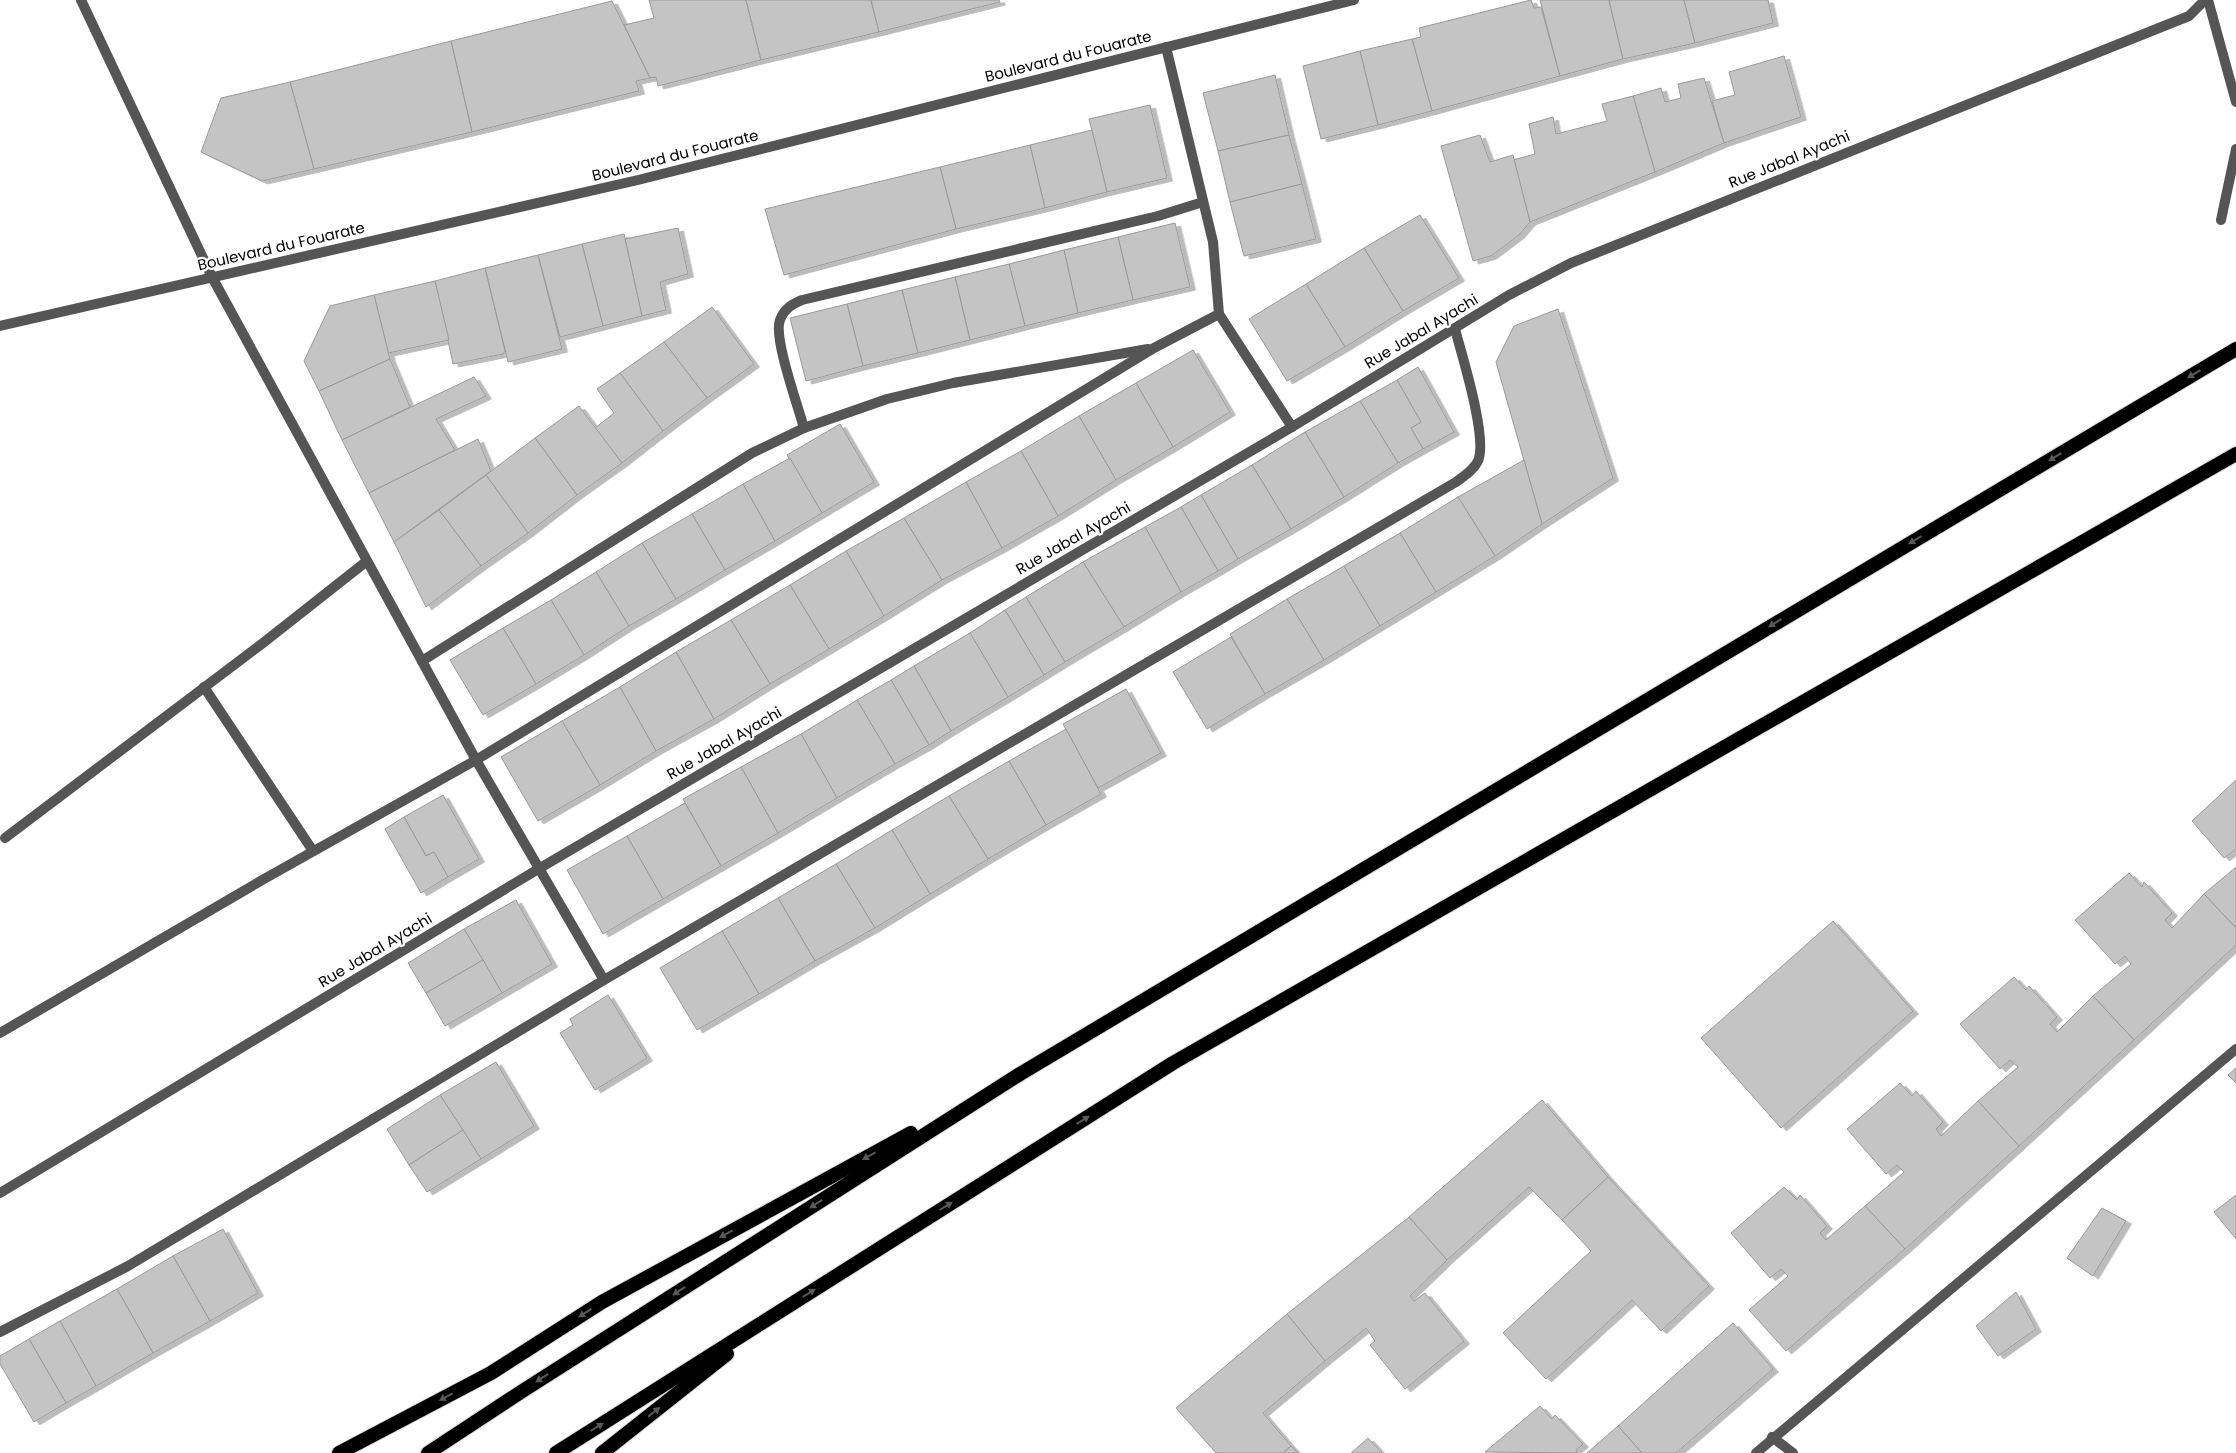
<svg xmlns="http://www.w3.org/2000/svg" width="2236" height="1453" font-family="Poppins,sans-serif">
	<defs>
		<filter id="shadow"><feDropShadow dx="5.5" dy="3" stdDeviation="0" flood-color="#0004"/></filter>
	</defs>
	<rect width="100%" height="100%" fill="#fff"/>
	<!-- building -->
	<g fill="#c4c4c4" stroke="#999" filter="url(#shadow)">
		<path d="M 649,0 L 746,0 L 761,60 L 658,86 L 656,77 L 650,78 L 624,25 L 654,18 Z"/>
		<path d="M 746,0 L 871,0 L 879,32 L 761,60 Z"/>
		<path d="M 871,0 L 999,0 L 1000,2 L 879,32 Z"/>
		<path d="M 1531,0 L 1534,8 L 1541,7 L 1560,76 L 1432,111 L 1412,39 L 1421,37 L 1419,28 Z"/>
		<path d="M 1540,0 L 1609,0 L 1623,59 L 1560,76 Z"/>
		<path d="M 1609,0 L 1684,0 L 1695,43 L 1623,59 Z"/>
		<path d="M 1684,0 L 1768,0 L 1773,23 L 1695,43 Z"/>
		<path d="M 612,1 L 650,78 L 636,81 L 639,91 L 472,132 L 451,41 Z"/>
		<path d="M 1412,39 L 1432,111 L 1378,125 L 1360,51 Z"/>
		<path d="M 451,41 L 472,132 L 314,169 L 290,82 Z"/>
		<path d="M 1360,51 L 1378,125 L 1321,139 L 1303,66 Z"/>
		<path d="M 1784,56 L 1801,117 L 1724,143 L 1712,101 L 1735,95 L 1729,72 Z"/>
		<path d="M 1275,75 L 1289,135 L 1218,151 L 1203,93 Z"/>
		<path d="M 1704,78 L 1724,143 L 1655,172 L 1633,96 L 1661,88 L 1665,102 L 1681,98 L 1678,84 Z"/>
		<path d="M 290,82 L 314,169 L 262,181 L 201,152 L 221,98 Z"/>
		<path d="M 1633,96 L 1655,172 L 1530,222 L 1513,160 L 1535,154 L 1529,124 L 1553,117 L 1556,134 L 1607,121 L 1602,104 Z"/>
		<path d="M 1150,105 L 1167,178 L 1107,192 L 1089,119 Z"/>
		<path d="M 1092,130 L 1107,192 L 1045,208 L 1030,145 Z"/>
		<path d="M 1289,135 L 1302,184 L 1230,202 L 1218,151 Z"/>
		<path d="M 1480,135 L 1490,162 L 1513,155 L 1530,222 L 1519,235 L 1491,256 L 1473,261 L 1441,146 Z"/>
		<path d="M 1030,145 L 1045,208 L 956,229 L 940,167 Z"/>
		<path d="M 940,167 L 956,229 L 784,275 L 765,209 Z"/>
		<path d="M 1302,184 L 1316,239 L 1244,256 L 1230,202 Z"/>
		<path d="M 1420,215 L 1459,278 L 1403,311 L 1364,248 Z"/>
		<path d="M 1175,223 L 1190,287 L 1133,300 L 1118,237 Z"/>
		<path d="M 678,228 L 688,274 L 660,282 L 666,310 L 642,316 L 625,239 Z"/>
		<path d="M 624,234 L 642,316 L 603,326 L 582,244 Z"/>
		<path d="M 1118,237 L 1133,300 L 1078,313 L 1064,250 Z"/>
		<path d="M 582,244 L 603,326 L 560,337 L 538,255 Z"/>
		<path d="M 1364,248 L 1403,311 L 1345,347 L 1306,284 Z"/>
		<path d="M 1064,250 L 1078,313 L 1025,326 L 1009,264 Z"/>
		<path d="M 538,255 L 562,349 L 508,362 L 485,268 Z"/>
		<path d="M 1009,264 L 1025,326 L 970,340 L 955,277 Z"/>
		<path d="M 485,268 L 505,351 L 503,354 L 453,364 L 435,281 Z"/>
		<path d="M 955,277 L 970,340 L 918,353 L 902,290 Z"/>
		<path d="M 435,281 L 449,340 L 388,353 L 374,295 Z"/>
		<path d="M 1306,284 L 1345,347 L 1287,381 L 1249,319 Z"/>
		<path d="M 902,290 L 918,353 L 863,366 L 847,304 Z"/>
		<path d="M 374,295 L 390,359 L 319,391 L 304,361 L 330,306 Z"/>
		<path d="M 847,304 L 863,366 L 806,381 L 790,318 Z"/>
		<path d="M 712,307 L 754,364 L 707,398 L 664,342 Z"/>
		<path d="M 1558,309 L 1613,478 L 1542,524 L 1496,362 L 1514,326 Z"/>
		<path d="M 664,342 L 707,398 L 663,431 L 620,373 Z"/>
		<path d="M 1193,350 L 1230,412 L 1173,447 L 1136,383 Z"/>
		<path d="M 390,359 L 410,407 L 342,440 L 319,391 Z"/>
		<path d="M 1418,367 L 1454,432 L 1423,449 L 1411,428 L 1421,422 L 1397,380 Z"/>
		<path d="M 620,373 L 663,431 L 622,463 L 595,428 L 614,413 L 597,389 Z"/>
		<path d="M 474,377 L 486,396 L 436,419 L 455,450 L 369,493 L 342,440 Z"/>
		<path d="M 1397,380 L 1421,422 L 1411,428 L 1423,449 L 1398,463 L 1360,401 Z"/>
		<path d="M 1136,383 L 1173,447 L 1116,480 L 1079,416 Z"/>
		<path d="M 1360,401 L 1398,463 L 1344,497 L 1305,432 Z"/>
		<path d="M 579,406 L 622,463 L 577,495 L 535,438 Z"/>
		<path d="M 1079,416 L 1116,480 L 1058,516 L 1021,451 Z"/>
		<path d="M 840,424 L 874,482 L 822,513 L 787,455 Z"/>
		<path d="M 1305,432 L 1344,497 L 1291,529 L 1252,465 Z"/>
		<path d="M 535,438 L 577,495 L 528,533 L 486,475 Z"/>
		<path d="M 478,439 L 491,471 L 394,542 L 369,493 Z"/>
		<path d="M 1021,451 L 1058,516 L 1002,548 L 966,482 Z"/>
		<path d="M 790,458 L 822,513 L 775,541 L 743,484 Z"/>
		<path d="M 1524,460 L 1542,524 L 1495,556 L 1458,497 Z"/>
		<path d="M 1252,465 L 1291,529 L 1238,559 L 1201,495 Z"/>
		<path d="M 486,475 L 528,533 L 481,566 L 439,510 Z"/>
		<path d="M 966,482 L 1002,548 L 942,580 L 904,518 Z"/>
		<path d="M 743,484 L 775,541 L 725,570 L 692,514 Z"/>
		<path d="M 1201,495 L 1238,559 L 1218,571 L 1181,507 Z"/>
		<path d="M 1458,497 L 1495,556 L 1436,592 L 1400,533 Z"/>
		<path d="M 1181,507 L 1218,571 L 1181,592 L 1145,527 Z"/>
		<path d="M 439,510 L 481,566 L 426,607 L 394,542 Z"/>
		<path d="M 692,514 L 725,570 L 676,599 L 642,543 Z"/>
		<path d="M 904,518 L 942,580 L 884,616 L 846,551 Z"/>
		<path d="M 1145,527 L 1181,592 L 1124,627 L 1083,562 Z"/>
		<path d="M 1400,533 L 1436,592 L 1380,626 L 1344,566 Z"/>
		<path d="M 642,543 L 676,599 L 629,626 L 596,572 Z"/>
		<path d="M 846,551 L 884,616 L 829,649 L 790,585 Z"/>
		<path d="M 1083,562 L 1124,627 L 1065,662 L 1026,597 Z"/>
		<path d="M 1344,566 L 1380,626 L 1324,660 L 1287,599 Z"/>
		<path d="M 596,572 L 629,626 L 584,655 L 551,600 Z"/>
		<path d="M 790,585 L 829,649 L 770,684 L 731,620 Z"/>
		<path d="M 1026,597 L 1065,662 L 1044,675 L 1005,610 Z"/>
		<path d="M 1287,599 L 1324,660 L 1265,694 L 1230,634 Z"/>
		<path d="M 551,600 L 584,655 L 536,684 L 503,628 Z"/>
		<path d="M 1005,610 L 1044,675 L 1008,697 L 970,633 Z"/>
		<path d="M 731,620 L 770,684 L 714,719 L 676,652 Z"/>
		<path d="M 503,628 L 536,684 L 483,715 L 450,660 Z"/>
		<path d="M 970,633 L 1008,697 L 951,731 L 914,666 Z"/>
		<path d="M 1231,637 L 1265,694 L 1207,729 L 1173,672 Z"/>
		<path d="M 676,652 L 714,719 L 656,751 L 620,687 Z"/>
		<path d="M 914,666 L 951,731 L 929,745 L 891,680 Z"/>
		<path d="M 891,680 L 929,745 L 895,764 L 857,700 Z"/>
		<path d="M 620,687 L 656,751 L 600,785 L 562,721 Z"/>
		<path d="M 1126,689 L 1161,753 L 1098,788 L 1063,724 Z"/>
		<path d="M 857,700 L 895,764 L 837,798 L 801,734 Z"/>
		<path d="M 562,721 L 600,785 L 538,821 L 501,757 Z"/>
		<path d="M 1066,729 L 1101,794 L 1046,825 L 1009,761 Z"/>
		<path d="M 801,734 L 837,798 L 778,833 L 741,767 Z"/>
		<path d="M 1009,761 L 1046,825 L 988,859 L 949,796 Z"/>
		<path d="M 741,767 L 778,833 L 721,866 L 683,799 Z"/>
		<path d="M 2236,780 L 2236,849 L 2224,858 L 2192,821 Z"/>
		<path d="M 443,795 L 479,859 L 448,877 L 434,852 L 426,856 L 404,817 Z"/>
		<path d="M 949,796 L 988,859 L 930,894 L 892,830 Z"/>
		<path d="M 685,803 L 721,866 L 663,899 L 627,836 Z"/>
		<path d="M 404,817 L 426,856 L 434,852 L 448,877 L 421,893 L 385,829 Z"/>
		<path d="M 892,830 L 930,894 L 875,928 L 836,864 Z"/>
		<path d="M 627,836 L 663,899 L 603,934 L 567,870 Z"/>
		<path d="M 836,864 L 875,928 L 815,961 L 778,898 Z"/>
		<path d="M 2236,867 L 2236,928 L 2204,894 Z"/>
		<path d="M 2129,873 L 2142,887 L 2144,882 L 2172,913 L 2165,920 L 2172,928 L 2204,894 L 2236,928 L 2236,945 L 2134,1040 L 2093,996 L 2131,964 L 2125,956 L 2115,964 L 2075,920 Z"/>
		<path d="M 778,898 L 815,961 L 759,994 L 722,931 Z"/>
		<path d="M 516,900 L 552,964 L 502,993 L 464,929 Z"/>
		<path d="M 1833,921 L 1913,1011 L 1781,1128 L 1701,1038 Z"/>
		<path d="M 464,929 L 483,960 L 426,993 L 408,963 Z"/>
		<path d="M 722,931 L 759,994 L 697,1030 L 660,968 Z"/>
		<path d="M 483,960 L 502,993 L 445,1026 L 426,993 Z"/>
		<path d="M 2014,977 L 2026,990 L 2029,986 L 2057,1017 L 2050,1024 L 2057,1032 L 2093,996 L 2134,1040 L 2019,1146 L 1978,1101 L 2018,1067 L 2010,1060 L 2000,1069 L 1960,1024 Z"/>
		<path d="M 608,995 L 647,1058 L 595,1090 L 560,1033 L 573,1025 L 570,1019 Z"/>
		<path d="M 496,1062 L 534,1126 L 481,1159 L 440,1095 Z"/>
		<path d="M 2236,1068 L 2236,1083 L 2228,1075 Z"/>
		<path d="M 1900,1083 L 1912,1096 L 1916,1091 L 1943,1122 L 1936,1129 L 1941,1136 L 1978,1101 L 2019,1146 L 1905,1249 L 1865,1206 L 1904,1172 L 1897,1165 L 1886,1174 L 1847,1129 Z"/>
		<path d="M 440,1095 L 463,1130 L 409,1165 L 387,1129 Z"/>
		<path d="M 1542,1100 L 1608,1177 L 1562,1220 L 1529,1187 L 1447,1260 L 1409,1217 Z"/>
		<path d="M 463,1130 L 481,1159 L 427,1192 L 409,1165 Z"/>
		<path d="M 1608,1177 L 1709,1286 L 1661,1331 L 1632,1300 L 1546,1379 L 1503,1333 L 1591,1251 L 1562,1220 Z"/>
		<path d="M 1784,1187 L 1797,1200 L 1800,1195 L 1827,1226 L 1820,1233 L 1826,1240 L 1865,1206 L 1905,1249 L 1786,1351 L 1749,1310 L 1788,1276 L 1781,1269 L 1770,1278 L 1731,1233 Z"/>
		<path d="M 2236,1195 L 2236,1239 L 2214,1212 Z"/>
		<path d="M 2102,1208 L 2126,1221 L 2093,1276 L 2067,1258 Z"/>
		<path d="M 1409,1217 L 1447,1260 L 1410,1296 L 1414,1301 L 1425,1293 L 1464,1341 L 1405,1389 L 1370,1345 L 1375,1341 L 1366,1328 L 1325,1361 L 1287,1314 Z"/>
		<path d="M 223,1229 L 258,1293 L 210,1321 L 173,1256 Z"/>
		<path d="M 173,1256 L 210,1321 L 153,1353 L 117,1289 Z"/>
		<path d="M 117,1289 L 153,1353 L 96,1386 L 60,1321 Z"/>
		<path d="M 2016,1292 L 2036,1329 L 1998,1356 L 1976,1326 Z"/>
		<path d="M 1287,1314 L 1325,1361 L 1263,1413 L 1291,1446 L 1283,1453 L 1216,1453 L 1176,1408 Z"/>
		<path d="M 60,1321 L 96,1386 L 66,1403 L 29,1339 Z"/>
		<path d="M 1733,1323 L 1773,1369 L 1676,1453 L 1642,1453 L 1618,1426 Z"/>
		<path d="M 29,1339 L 66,1403 L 34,1422 L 0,1364 L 0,1356 Z"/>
		<path d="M 1540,1406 L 1552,1419 L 1555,1415 L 1583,1444 L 1576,1450 L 1577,1453 L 1485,1452 Z"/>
		<path d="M 1618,1426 L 1642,1453 L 1587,1453 Z"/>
		<path d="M 1368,1438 L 1382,1453 L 1351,1453 Z"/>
		<path d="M 1291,1446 L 1298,1453 L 1283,1453 Z"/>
	</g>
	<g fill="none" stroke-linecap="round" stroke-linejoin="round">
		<!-- trunk casing -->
		<g stroke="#dbdbdb" stroke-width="16">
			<g id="trunk">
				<path d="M 339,1453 L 491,1373 L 602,1302 L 911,1133"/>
				<path d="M 428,1453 L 524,1390 L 1020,1074 L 2236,349"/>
				<path d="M 556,1453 L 1173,1063 L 2236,454"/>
				<path d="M 602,1453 L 727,1354"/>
			</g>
		</g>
		<!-- service -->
		<g stroke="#555" stroke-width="10">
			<path d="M 2208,0 L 2236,102"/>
			<path d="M 2221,220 L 2236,149"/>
			<path d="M 1219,314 L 1292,427"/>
		</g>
		<!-- minor -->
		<g stroke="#555" stroke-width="10">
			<path d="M 81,0 L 212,277 L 476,760 L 604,980"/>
			<path d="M 804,428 C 798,406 773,337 780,320 C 784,309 792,304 802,300 L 1158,216 L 1203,202"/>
			<path d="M 422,661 L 752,453 L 804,428 L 887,399 L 953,383 L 1148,349"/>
			<path d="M 204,687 L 313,851"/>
			<path d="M 5,838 L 263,643 L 367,561"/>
			<path d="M 0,1033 L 264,879 L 476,760 L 1154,348 L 1219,314 L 1213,242 L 1166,47"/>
			<path d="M 0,1193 L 540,868 L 1292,427 L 1509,295 L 1571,263 L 2189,16 L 2205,0"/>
			<path d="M 0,1332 L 128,1266 L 604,980 L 1456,482 C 1464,476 1473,471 1478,461 C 1488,438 1462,356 1455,329"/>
			<path d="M 1772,1437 L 1793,1453"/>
			<path d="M 1756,1453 L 2236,1049"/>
		</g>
		<!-- tertiary -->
		<path stroke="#555" stroke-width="10" d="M 0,326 L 638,180 L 1354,0"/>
		<!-- trunk -->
		<use href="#trunk" stroke="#000" stroke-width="14"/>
	</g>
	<!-- one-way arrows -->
	<defs><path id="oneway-solid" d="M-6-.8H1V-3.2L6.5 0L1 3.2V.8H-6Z" transform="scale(1.25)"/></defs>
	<g fill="#595959">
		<use href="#oneway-solid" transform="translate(2194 374) rotate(149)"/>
		<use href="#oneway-solid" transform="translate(2055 457) rotate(149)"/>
		<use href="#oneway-solid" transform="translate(1915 540) rotate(149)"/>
		<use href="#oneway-solid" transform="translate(1775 623) rotate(149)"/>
		<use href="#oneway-solid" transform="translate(1083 1120) rotate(-32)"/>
		<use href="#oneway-solid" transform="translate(869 1156) rotate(151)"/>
		<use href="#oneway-solid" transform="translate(816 1204) rotate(147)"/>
		<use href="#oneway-solid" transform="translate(946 1206) rotate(-32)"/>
		<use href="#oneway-solid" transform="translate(726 1234) rotate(151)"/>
		<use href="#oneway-solid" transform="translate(679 1291) rotate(147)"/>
		<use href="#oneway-solid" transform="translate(809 1293) rotate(-32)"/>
		<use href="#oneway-solid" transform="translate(585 1313) rotate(147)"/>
		<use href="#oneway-solid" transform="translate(542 1378) rotate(147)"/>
		<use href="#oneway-solid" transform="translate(446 1397) rotate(152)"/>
		<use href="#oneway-solid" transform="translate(654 1412) rotate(-38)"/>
		<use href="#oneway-solid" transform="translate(597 1427) rotate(-32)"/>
	</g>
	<g text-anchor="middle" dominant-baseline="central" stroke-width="4.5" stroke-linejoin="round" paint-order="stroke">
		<!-- street labels -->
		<g font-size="15" fill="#000" stroke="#fff">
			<text transform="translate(1068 56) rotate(-14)">Boulevard du Fouarate</text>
			<text transform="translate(675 155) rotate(-14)">Boulevard du Fouarate</text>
			<text transform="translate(1789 159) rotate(-22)">Rue Jabal Ayachi</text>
			<text transform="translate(281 246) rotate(-13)">Boulevard du Fouarate</text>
			<text transform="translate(1421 331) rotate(-31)">Rue Jabal Ayachi</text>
			<text transform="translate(1073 538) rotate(-30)">Rue Jabal Ayachi</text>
			<text transform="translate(724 743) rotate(-30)">Rue Jabal Ayachi</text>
			<text transform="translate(375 950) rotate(-31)">Rue Jabal Ayachi</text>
		</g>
	</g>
</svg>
